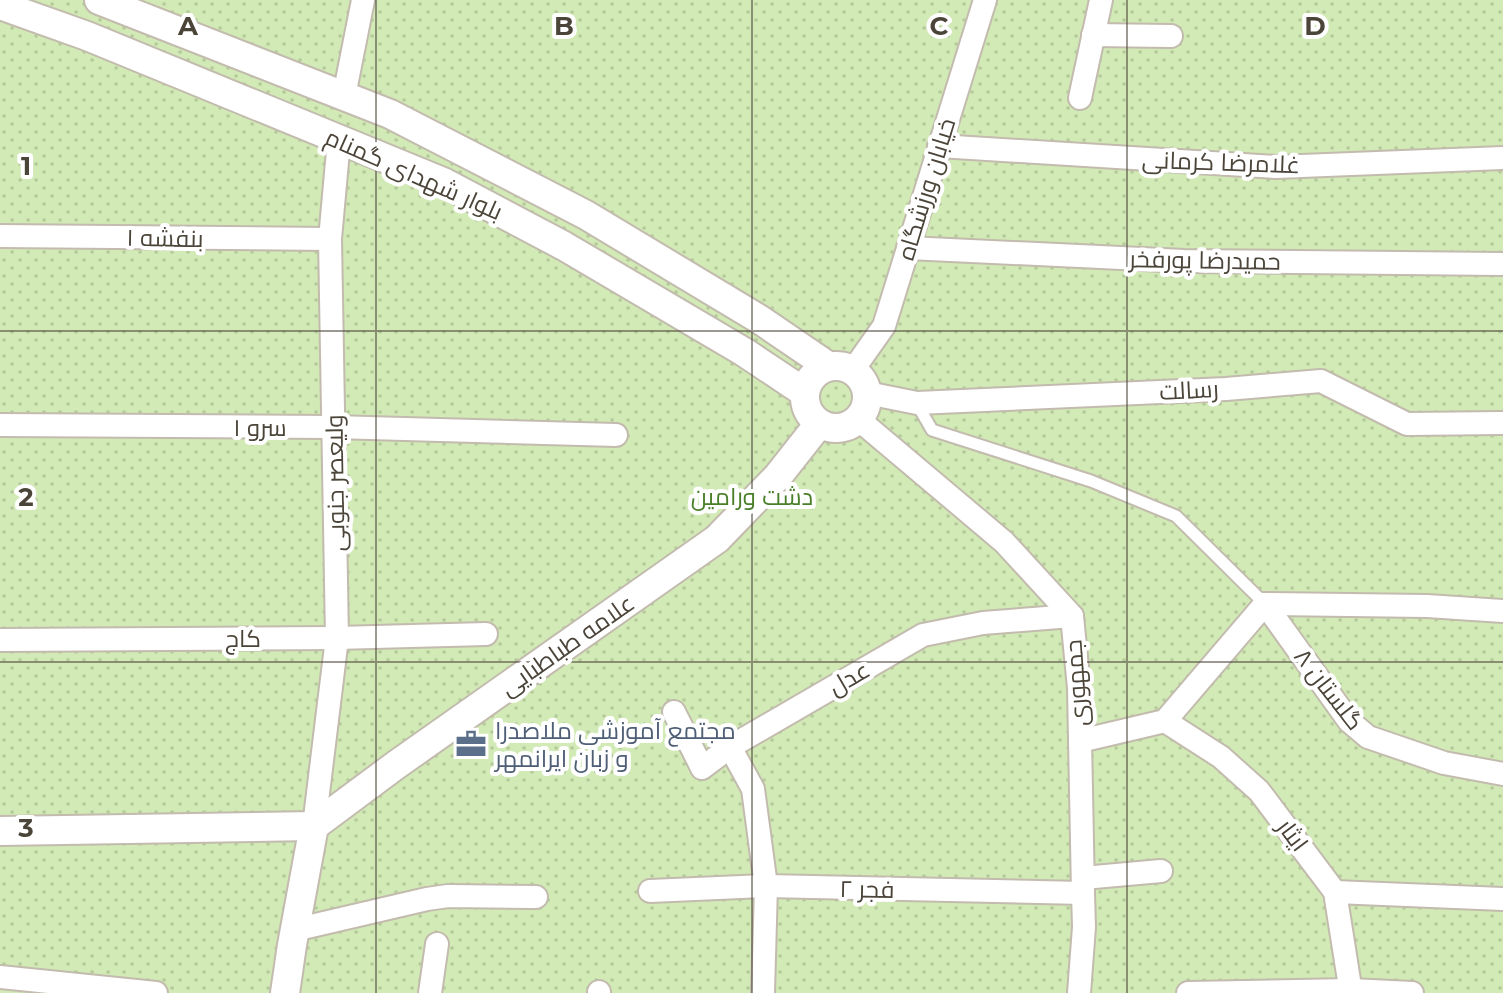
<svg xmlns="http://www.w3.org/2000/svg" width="1503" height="993" font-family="Montserrat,Cairo,sans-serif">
	<defs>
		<pattern id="park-dots" width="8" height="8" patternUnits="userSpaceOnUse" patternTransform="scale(2)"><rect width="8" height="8" fill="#d2eab5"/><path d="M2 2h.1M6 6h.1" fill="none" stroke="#b6ca9c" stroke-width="1.8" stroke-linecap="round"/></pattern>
	</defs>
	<rect width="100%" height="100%" fill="#f6f3ec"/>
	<!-- park -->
	<rect fill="url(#park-dots)" x="0" y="0" width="1503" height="993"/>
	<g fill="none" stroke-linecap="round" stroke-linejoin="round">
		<!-- service casing -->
		<g stroke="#c2bbae" stroke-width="15">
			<path id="service" d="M 917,404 L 932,430 L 1091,481 L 1176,516 L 1265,604"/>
		</g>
		<!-- minor casing -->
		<g stroke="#c2bbae" stroke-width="26">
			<g id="minor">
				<path d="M 1093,35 L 1171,36"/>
				<path d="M 344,96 L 363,0"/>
				<path d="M 1080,98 L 1101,0"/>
				<path d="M 939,146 L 1276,167 L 1503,158"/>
				<path d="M 0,236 L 330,239"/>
				<path d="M 908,248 L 1184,261 L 1503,264"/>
				<path d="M 853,370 L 884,326 L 985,0"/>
				<path d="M 867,393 L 917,403 L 1226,389 L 1321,381 L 1407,424 L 1503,423"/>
				<path d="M 858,419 L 1004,542 L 1072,616 L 1079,688 L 1083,893 L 1084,927 L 1079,993"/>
				<path d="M 0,425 L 334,427 L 616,435"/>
				<path d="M 1265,604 L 1349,721 L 1368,737 L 1444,763 L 1503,774"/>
				<path d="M 1265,604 L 1427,606 L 1503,611"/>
				<path d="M 0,640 L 337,638 L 486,634"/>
				<path d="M 674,712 L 702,768 L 730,747 L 923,635 L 983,623 L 1072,616"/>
				<path d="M 1165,721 L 1221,757 L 1259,791 L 1335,892 L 1351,993"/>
				<path d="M 1080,741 L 1165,721 L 1265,604"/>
				<path d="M 730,747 L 753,789 L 766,886 L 763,993"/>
				<path d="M 314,826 L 337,638 L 330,239 L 339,140"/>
				<path d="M 1083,878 L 1161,871"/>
				<path d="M 650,891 L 766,886 L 1083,893"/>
				<path d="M 1335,892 L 1503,899"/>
				<path d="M 294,930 L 427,899 L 448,896 L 536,897"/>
				<path d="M 0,977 L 156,993"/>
				<path d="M 430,993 L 437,944"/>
				<path d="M 599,993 L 599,992"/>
				<path d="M 1188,993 L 1351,990 L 1412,993"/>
			</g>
		</g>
		<!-- tertiary casing -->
		<g stroke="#c2bbae" stroke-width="32">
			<g id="tertiary">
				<path d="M 99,0 L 390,114 L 586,215 L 759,319 L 828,366"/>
				<path d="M 0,5 L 87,36 L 443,182 L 564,246 L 744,352 L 804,392"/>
				<circle cx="836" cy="397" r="31"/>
				<path d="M 0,831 L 314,826 L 396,765 L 717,539 L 778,476 L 819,424"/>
				<path d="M 285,993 L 292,945 L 314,826"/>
			</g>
		</g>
		<!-- service -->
		<use href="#service" stroke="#fff" stroke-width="11"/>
		<!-- minor -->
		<use href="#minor" stroke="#fff" stroke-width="22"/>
		<!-- tertiary -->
		<use href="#tertiary" stroke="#fff" stroke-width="28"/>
	</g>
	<!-- grid -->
	<path fill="none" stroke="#4b4439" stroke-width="2" stroke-opacity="0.55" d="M 376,0 L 376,993M 752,0 L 752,993M 1127,0 L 1127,993M 0,331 L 1503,331M 0,662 L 1503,662"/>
	<!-- icons -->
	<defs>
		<g id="office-bare" transform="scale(2.4)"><path d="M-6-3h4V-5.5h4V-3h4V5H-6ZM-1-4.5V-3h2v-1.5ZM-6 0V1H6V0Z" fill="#5c6f8a" stroke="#fff" stroke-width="2.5" paint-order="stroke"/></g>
	</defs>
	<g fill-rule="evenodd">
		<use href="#office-bare" x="471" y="744"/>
	</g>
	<g text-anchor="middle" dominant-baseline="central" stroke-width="8" stroke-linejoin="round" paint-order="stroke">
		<!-- street labels -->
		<g font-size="24" fill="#4b4439" stroke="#fff">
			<text transform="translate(1221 162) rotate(2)">غلامرضا کرمانی</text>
			<text transform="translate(414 174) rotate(24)">بلوار شهدای گمنام</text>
			<text transform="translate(926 189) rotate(-73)">خیابان ورزشگاه</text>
			<text transform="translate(165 238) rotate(1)">بنفشه ۱</text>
			<text transform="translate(1205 260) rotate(1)">حمیدرضا پورفخر</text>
			<text transform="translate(1189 390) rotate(-3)">رسالت</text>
			<text x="260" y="427">سرو ۱</text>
			<text transform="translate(335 483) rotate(-91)">ولیعصر جنوبی</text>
			<text x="243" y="638">کاج</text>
			<text transform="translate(567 645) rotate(-35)">علامه طباطبایی</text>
			<text transform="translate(849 678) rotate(-30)">عدل</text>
			<text transform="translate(1076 683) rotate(-94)">جمهوری</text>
			<text transform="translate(1329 689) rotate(52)">گلستان ۸</text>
			<text transform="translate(1293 835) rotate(53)">ایثار</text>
			<text transform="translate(867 889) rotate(1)">فجر ۲</text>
		</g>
		<!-- park labels -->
		<g font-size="24" fill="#4a7f2a" stroke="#fff">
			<text x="752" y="496">دشت ورامین</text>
		</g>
		<!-- service labels -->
		<g font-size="24" fill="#4e5e75" stroke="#fff" text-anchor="start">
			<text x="495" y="730">مجتمع آموزشی ملاصدرا<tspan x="495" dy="28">و زبان ایرانمهر</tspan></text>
		</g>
	</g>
	<g font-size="26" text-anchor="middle" font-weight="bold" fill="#4b4439" stroke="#fff" stroke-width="8" stroke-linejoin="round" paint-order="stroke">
		<text x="188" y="35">A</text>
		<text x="564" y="35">B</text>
		<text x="939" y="35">C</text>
		<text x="1315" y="35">D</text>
		<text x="26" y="175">1</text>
		<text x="26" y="506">2</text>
		<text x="26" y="837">3</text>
	</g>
</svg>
